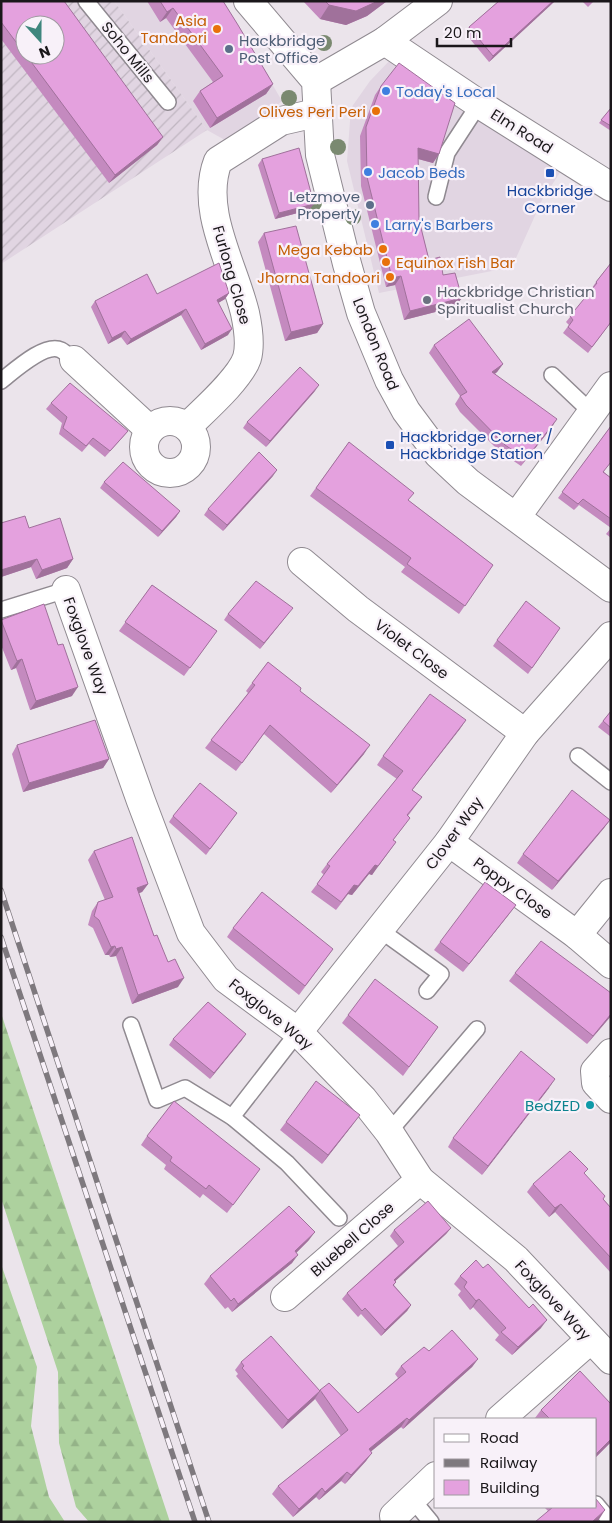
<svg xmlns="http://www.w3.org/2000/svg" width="612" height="1523" font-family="Poppins,sans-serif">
	<defs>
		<pattern id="industrial-furrows" width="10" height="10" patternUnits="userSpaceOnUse" patternTransform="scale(1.25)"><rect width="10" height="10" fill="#e1d5e2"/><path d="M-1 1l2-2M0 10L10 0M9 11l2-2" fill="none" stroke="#c0b6c1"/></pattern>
		<pattern id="forest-firs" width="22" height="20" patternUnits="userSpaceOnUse" patternTransform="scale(1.25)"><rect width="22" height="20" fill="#add19e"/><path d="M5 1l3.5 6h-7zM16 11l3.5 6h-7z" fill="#94b388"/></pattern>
	</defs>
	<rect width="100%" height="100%" fill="#ebe4eb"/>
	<!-- built -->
	<g fill="#e1d5e2">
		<path d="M 114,1 L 218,1 L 247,41 L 282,101 L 232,144 L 207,130 Z"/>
		<path d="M 392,58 L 561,171 L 542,200 L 512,267 L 379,293 L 347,161 L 351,108 L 370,81 Z"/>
	</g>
	<!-- industrial -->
	<path fill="url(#industrial-furrows)" fill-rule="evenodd" d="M 1,1 L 114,1 L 207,130 L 1,264 ZM 25,25 L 55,25 L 55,55 L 25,55 Z"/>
	<!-- forest -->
	<g fill="url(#forest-firs)">
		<path d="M 1,1013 L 170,1522 L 89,1522 L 76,1507 L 59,1443 L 58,1372 L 1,1198 Z"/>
		<path d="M 1,1264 L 37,1367 L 31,1426 L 49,1497 L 65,1522 L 1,1522 Z"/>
	</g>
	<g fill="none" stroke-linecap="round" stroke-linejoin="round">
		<!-- lane casing -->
		<g stroke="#908a91" stroke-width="18">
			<g id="lane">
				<path d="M 86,1 L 168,102"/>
				<path d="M 436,197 L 447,153 L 479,104"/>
				<path d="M 552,375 L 591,412"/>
				<path d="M 1,381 C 14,371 45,342 61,350 C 65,352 70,357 74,360"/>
				<path d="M 1,610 L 66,590"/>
				<path d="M 578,756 L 611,782"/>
				<path d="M 380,930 L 441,974 L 427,991"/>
				<path d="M 131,1025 L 157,1100 L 185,1088 L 232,1117 L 287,1163 L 339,1218"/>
				<path d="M 232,1117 L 298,1032"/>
				<path d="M 389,1132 L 477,1029"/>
				<path d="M 412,1499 L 431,1522"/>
				<path d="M 596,1504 L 611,1522"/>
			</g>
		</g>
		<!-- street casing -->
		<g stroke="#908a91" stroke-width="30">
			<g id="street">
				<path d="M 385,41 L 479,104 L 611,187"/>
				<path d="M 74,360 L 150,430"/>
				<circle cx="170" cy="447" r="26"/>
				<path d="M 187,427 C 203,411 240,379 247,358 C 251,344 248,327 245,313 C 234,266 199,210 218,161 L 281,121 L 316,113"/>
				<path d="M 517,516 L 611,386"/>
				<path d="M 302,562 L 358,609 L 525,733"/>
				<path d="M 66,590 L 141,801 L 191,933 L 226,979 L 298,1032 L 363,1099 L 389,1132 L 420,1180 L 516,1259 L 611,1360"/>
				<path d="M 449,842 L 577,935 L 611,964"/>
				<path d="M 577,935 L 611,893"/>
				<path d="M 298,1032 L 449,842 L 525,733 L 611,636"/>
				<path d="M 611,1053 L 595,1071 L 596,1083 L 611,1099"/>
				<path d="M 285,1297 L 420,1180"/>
				<path d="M 500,1419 L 590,1340"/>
				<path d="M 394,1516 L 436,1476"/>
			</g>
		</g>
		<!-- secondary casing -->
		<g stroke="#908a91" stroke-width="30">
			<path id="secondary" d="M 316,81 L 385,41 L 438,1"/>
		</g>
		<!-- primary casing -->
		<g stroke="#908a91" stroke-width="30">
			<path id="primary" d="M 248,1 L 316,81 L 320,155 L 347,264 L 361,313 L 389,380 L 406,411 L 438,454 L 468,482 L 611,588"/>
		</g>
		<!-- lane -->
		<use href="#lane" stroke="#fff" stroke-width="15"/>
		<!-- street -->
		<use href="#street" stroke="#fff" stroke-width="28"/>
		<!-- secondary -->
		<use href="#secondary" stroke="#fff" stroke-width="28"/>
		<!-- primary -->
		<use href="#primary" stroke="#fff" stroke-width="28"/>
		<!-- rail casing -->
		<g stroke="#7e797e" stroke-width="5.5">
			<g id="rail">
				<path d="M 1,890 L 209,1522"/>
				<path d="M 1,937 L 195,1522"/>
			</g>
		</g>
		<!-- rail -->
		<use href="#rail" stroke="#f8f1f9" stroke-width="4" stroke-dasharray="11" stroke-linecap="butt"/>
	</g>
	<!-- trees -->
	<g fill="#7a8970">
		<circle cx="324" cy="43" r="8"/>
		<circle cx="289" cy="98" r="8"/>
		<circle cx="338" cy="147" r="8"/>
		<circle cx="314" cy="203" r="8"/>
		<circle cx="353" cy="217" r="8"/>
	</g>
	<!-- wall -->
	<g fill="#c48abf" fill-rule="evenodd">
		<path d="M 1,1 L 163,137 L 157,145 L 109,183 L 1,39 ZM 25,25 L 55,55 L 25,55 Z"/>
		<path d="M 147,1 L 223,1 L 273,84 L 266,94 L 210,128 L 193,101 L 200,91 L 213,82 L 166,18 L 160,22 Z"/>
		<path d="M 303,1 L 387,1 L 367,16 L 346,25 L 320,19 Z"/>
		<path d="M 499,1 L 555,1 L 489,62 L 465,33 L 469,27 Z"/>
		<path d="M 582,1 L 594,1 L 588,7 Z"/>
		<path d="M 381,86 L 439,154 L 433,163 L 418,159 L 419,220 L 429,260 L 443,275 L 455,307 L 404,320 L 395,285 L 386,287 L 361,186 L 360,136 L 375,95 Z"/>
		<path d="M 611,108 L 611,131 L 599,123 Z"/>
		<path d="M 262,159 L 309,210 L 275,219 L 258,165 Z"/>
		<path d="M 264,233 L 323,324 L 317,333 L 285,341 L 258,242 Z"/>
		<path d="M 611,263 L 611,322 L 588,353 L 563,333 L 569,325 L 566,322 L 593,289 L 592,288 L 596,282 Z"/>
		<path d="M 229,293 L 225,299 L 218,303 L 228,335 L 201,350 L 181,315 L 127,345 L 121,337 L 108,344 L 91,307 L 95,301 L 157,294 Z"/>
		<path d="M 434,345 L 503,364 L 497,372 L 495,374 L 552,427 L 521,466 L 500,452 L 460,412 L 455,404 L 460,396 L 429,353 Z"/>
		<path d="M 315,391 L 266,447 L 243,428 L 247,422 Z"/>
		<path d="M 51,403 L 128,431 L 123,437 L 105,457 L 89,444 L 82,452 L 59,434 L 62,423 L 46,409 Z"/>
		<path d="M 611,426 L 604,472 L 611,478 L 611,538 L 606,534 L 611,528 L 579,505 L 574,510 L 558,498 Z"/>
		<path d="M 349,442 L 408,500 L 493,565 L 459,614 L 401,572 L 405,567 L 310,496 Z"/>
		<path d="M 273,476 L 223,531 L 204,515 L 208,509 Z"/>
		<path d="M 104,482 L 180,511 L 176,517 L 158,537 L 100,488 Z"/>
		<path d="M 1,523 L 29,528 L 73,559 L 67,568 L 36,579 L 31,567 L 1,577 Z"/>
		<path d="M 152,585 L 217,631 L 184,676 L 119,631 Z"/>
		<path d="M 228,614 L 288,614 L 260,649 L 224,620 Z"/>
		<path d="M 1,620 L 58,645 L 72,696 L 30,710 L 16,668 L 11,670 L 1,645 Z"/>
		<path d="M 560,628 L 528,674 L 493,646 L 497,640 Z"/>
		<path d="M 268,662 L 300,691 L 364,754 L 331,793 L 264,734 L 236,771 L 205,748 L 248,693 L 246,691 Z"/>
		<path d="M 611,711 L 611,737 L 598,727 Z"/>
		<path d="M 466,720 L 412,790 L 422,797 L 408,816 L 404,826 L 393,840 L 372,875 L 369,874 L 352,895 L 348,894 L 336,910 L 311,892 L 324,875 L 321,872 L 327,864 L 397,779 L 377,765 L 383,756 Z"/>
		<path d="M 17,745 L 109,759 L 103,768 L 23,792 L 12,754 Z"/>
		<path d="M 237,813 L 206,855 L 169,822 L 173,816 Z"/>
		<path d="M 610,820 L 604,828 L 552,890 L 517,863 L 523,854 Z"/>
		<path d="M 94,851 L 148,884 L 142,892 L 139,893 L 154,936 L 178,987 L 132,1004 L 116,956 L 110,957 L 109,955 L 105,955 L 93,928 L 88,925 L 92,911 L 98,902 L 105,900 L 88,860 Z"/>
		<path d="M 510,913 L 463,972 L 434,950 L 440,942 Z"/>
		<path d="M 233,928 L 333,949 L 299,995 L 227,937 Z"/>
		<path d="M 515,973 L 611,993 L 611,1016 L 587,1044 L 509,981 Z"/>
		<path d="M 348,1015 L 438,1027 L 403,1076 L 342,1023 Z"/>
		<path d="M 246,1034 L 210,1079 L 169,1045 L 173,1039 Z"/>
		<path d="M 549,1088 L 482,1175 L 448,1147 L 453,1138 Z"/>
		<path d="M 286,1122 L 354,1123 L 322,1164 L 280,1130 Z"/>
		<path d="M 147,1136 L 260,1169 L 227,1213 L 203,1194 L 200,1198 L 164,1169 L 166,1165 L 141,1145 Z"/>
		<path d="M 585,1174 L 603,1199 L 611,1208 L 611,1273 L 555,1212 L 549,1217 L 527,1192 L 533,1184 Z"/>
		<path d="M 451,1228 L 446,1234 L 395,1281 L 396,1282 L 394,1285 L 411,1305 L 407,1311 L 381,1336 L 361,1314 L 358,1317 L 342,1299 L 347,1293 L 398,1246 L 390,1236 L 394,1230 Z"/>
		<path d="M 309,1240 L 296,1253 L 292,1263 L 232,1312 L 228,1307 L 225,1309 L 204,1284 L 210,1276 Z"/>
		<path d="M 460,1276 L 541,1328 L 512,1355 L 495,1340 L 499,1335 L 473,1307 L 470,1310 L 458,1295 L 461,1291 L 454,1284 Z"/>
		<path d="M 429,1351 L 478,1359 L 472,1367 L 403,1429 L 401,1427 L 371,1451 L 366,1461 L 345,1484 L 341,1481 L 319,1500 L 316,1497 L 293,1517 L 272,1494 L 278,1486 L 341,1436 L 315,1399 L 282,1429 L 236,1376 L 238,1374 L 235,1370 L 241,1362 L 320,1391 L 358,1413 L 398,1378 L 395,1374 L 401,1366 Z"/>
		<path d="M 611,1404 L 611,1442 L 596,1457 L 596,1419 L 536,1419 L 535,1418 L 541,1410 Z"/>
		<path d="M 544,1507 L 596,1507 L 598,1521 L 548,1511 Z"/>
	</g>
	<!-- shaded-wall -->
	<g fill="#a0719b">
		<path d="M 378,1 L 387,1 L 367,16 L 346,25 L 320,19 L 329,5 Z"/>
		<path d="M 553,1 L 555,1 L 489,62 L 493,56 Z"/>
		<path d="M 173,8 L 166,18 L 160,22 L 167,12 Z"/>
		<path d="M 273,84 L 266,94 L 210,128 L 217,118 Z"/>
		<path d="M 163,137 L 157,145 L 109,183 L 115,175 Z"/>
		<path d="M 418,148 L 439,154 L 433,163 L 411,157 Z"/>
		<path d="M 314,204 L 309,210 L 275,219 L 279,213 Z"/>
		<path d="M 401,276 L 395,285 L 386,287 L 392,278 Z"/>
		<path d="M 229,293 L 225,299 L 213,306 L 217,300 Z"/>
		<path d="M 462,298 L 455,307 L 404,320 L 410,311 Z"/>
		<path d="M 186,309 L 181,315 L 127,345 L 131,339 Z"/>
		<path d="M 323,324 L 317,333 L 285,341 L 291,332 Z"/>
		<path d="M 232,329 L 228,335 L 201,350 L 205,344 Z"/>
		<path d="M 125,331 L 121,337 L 108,344 L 112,338 Z"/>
		<path d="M 503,364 L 497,372 L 487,379 L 492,372 Z"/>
		<path d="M 319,385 L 315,391 L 266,447 L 270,441 Z"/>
		<path d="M 557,419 L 552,427 L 521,466 L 526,459 Z"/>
		<path d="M 277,470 L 273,476 L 223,531 L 227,525 Z"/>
		<path d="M 180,511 L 176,517 L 158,537 L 162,531 Z"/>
		<path d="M 37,559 L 31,567 L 1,577 L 1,570 Z"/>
		<path d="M 73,559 L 67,568 L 36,579 L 42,570 Z"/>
		<path d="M 293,608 L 288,614 L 260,649 L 264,643 Z"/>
		<path d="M 22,659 L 16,668 L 11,670 L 17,661 Z"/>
		<path d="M 78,687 L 72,696 L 30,710 L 36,701 Z"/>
		<path d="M 466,720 L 460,729 L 406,798 L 412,790 Z"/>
		<path d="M 370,745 L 364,754 L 331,793 L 337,785 Z"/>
		<path d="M 109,759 L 103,768 L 23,792 L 29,783 Z"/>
		<path d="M 610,820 L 604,828 L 552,890 L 558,881 Z"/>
		<path d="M 396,842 L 372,875 L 369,874 L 352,895 L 348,894 L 336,910 L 354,885 L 375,865 Z"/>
		<path d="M 148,884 L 142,892 L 131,896 L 137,888 Z"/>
		<path d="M 516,905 L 510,913 L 463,972 L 469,964 Z"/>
		<path d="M 115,946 L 109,955 L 105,955 L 111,947 Z"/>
		<path d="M 122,947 L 116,956 L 110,957 L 116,949 Z"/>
		<path d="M 184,978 L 178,987 L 132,1004 L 138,995 Z"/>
		<path d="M 611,1014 L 611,1016 L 587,1044 L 593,1036 Z"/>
		<path d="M 246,1034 L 242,1040 L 210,1079 L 214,1073 Z"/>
		<path d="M 555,1079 L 549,1088 L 482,1175 L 488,1166 Z"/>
		<path d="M 360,1115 L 354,1123 L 322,1164 L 328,1155 Z"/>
		<path d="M 561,1204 L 555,1212 L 549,1217 L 555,1208 Z"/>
		<path d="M 451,1228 L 446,1234 L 390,1286 L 394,1280 Z"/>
		<path d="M 315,1232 L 309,1240 L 289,1260 L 295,1251 Z"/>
		<path d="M 298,1255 L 292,1263 L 232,1312 L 238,1304 Z"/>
		<path d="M 479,1299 L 473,1307 L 470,1310 L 476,1301 Z"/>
		<path d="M 411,1305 L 407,1311 L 381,1336 L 385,1330 Z"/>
		<path d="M 547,1320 L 541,1328 L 512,1355 L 518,1347 Z"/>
		<path d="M 478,1359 L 472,1367 L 403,1429 L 409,1420 Z"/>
		<path d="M 320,1391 L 314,1400 L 282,1429 L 288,1420 Z"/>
		<path d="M 407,1418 L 401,1427 L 363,1458 L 369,1449 Z"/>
		<path d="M 611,1439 L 611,1442 L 596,1457 L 596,1454 Z"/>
		<path d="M 372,1453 L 366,1461 L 345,1484 L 351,1475 Z"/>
		<path d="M 347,1472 L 341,1481 L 319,1500 L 325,1492 Z"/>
		<path d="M 322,1488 L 316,1497 L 293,1517 L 299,1509 Z"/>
		<path d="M 605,1510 L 598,1521 L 596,1522 L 592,1522 Z"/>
	</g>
	<!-- building -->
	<g fill="#e4a1de" stroke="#a0719b">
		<path d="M 1,1 L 64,1 L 163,137 L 115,175 L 26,55 L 55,55 L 55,25 L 25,25 L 25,54 L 1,22 Z"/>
		<path d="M 160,1 L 223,1 L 238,25 L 273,84 L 217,118 L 200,91 L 223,76 L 173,8 L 167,12 Z"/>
		<path d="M 325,1 L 378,1 L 356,11 L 329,5 Z"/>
		<path d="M 499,1 L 553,1 L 493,56 L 469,27 Z"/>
		<path d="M 399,63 L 455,103 L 439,154 L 418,148 L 419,220 L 429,260 L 440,257 L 443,275 L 455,273 L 462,298 L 410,311 L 401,276 L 392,278 L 367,177 L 366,127 L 381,86 Z"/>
		<path d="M 611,108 L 611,126 L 601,120 Z"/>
		<path d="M 299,148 L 314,204 L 279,213 L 262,159 Z"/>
		<path d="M 296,226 L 323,324 L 291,332 L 264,233 Z"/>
		<path d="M 219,263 L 229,293 L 217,300 L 232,329 L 205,344 L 186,309 L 131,339 L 125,331 L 112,338 L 95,301 L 147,274 L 157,294 Z"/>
		<path d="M 611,263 L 611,322 L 592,347 L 568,327 L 573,320 L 570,316 L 597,283 L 596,282 Z"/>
		<path d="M 469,319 L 503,364 L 492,372 L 557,419 L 526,459 L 505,445 L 466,405 L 460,396 L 467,392 L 434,345 Z"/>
		<path d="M 300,367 L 319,385 L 270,441 L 247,422 Z"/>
		<path d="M 70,383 L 128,431 L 110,451 L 93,438 L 86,446 L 63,428 L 67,417 L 51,403 Z"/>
		<path d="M 611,426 L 611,462 L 603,472 L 611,478 L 611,519 L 583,499 L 578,504 L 562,492 Z"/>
		<path d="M 349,442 L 414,493 L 408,500 L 493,565 L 465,606 L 407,564 L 411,558 L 316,488 Z"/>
		<path d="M 259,452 L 277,470 L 227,525 L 208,509 Z"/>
		<path d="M 123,462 L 180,511 L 162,531 L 104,482 Z"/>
		<path d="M 25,516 L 29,528 L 60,518 L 73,559 L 42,570 L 37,559 L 1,570 L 1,523 Z"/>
		<path d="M 256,581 L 293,608 L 264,643 L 228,614 Z"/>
		<path d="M 152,585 L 217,631 L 190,668 L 125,622 Z"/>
		<path d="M 526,601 L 560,628 L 532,668 L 497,640 Z"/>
		<path d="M 44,604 L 58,645 L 63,644 L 78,687 L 36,701 L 22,659 L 17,661 L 1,620 Z"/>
		<path d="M 268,662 L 301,688 L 300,691 L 370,745 L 337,785 L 270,725 L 242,763 L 211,740 L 255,685 L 252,683 Z"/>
		<path d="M 430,694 L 466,720 L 412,790 L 422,797 L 407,815 L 410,818 L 393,840 L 396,842 L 378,866 L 375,865 L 358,886 L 354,885 L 341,902 L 317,884 L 330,866 L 327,864 L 403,771 L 383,756 Z"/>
		<path d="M 611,711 L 611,728 L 603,721 Z"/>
		<path d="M 95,720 L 109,759 L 29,783 L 17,745 Z"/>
		<path d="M 200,783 L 237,813 L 210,849 L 173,816 Z"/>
		<path d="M 572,790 L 610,820 L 558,881 L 523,854 Z"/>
		<path d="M 132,837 L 148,884 L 137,888 L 154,936 L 157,935 L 168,962 L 175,959 L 184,978 L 138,995 L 122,947 L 116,949 L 115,946 L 111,947 L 99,920 L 94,916 L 98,902 L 113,897 L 94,851 Z"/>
		<path d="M 485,882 L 516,905 L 469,964 L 440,942 Z"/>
		<path d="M 262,892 L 333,949 L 305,986 L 233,928 Z"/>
		<path d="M 541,941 L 611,993 L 611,1014 L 593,1036 L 515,973 Z"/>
		<path d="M 375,979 L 438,1027 L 409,1067 L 348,1015 Z"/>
		<path d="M 208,1002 L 246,1034 L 214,1073 L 173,1039 Z"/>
		<path d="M 521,1051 L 555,1079 L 488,1166 L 453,1138 Z"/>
		<path d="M 316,1081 L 360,1115 L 328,1155 L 286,1122 Z"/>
		<path d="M 174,1101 L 260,1169 L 233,1205 L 209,1185 L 206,1189 L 170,1161 L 172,1157 L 147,1136 Z"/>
		<path d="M 570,1151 L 588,1169 L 584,1173 L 605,1196 L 603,1199 L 611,1208 L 611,1258 L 561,1204 L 555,1208 L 533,1184 Z"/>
		<path d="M 428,1201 L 451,1228 L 394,1280 L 396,1282 L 393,1285 L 411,1305 L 385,1330 L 365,1308 L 362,1311 L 347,1293 L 404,1242 L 394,1230 Z"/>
		<path d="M 289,1206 L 315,1232 L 295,1251 L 298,1255 L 238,1304 L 234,1298 L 231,1301 L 210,1276 Z"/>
		<path d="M 476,1260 L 483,1268 L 488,1264 L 529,1308 L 533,1304 L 547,1320 L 518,1347 L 501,1332 L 506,1328 L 479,1299 L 476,1301 L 464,1287 L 467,1282 L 460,1276 Z"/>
		<path d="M 452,1330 L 478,1359 L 409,1420 L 407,1418 L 369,1449 L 372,1453 L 351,1475 L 347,1472 L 325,1492 L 322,1488 L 299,1509 L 278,1486 L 348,1430 L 320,1390 L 329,1383 L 358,1413 L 406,1372 L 401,1366 L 424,1347 L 429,1351 Z"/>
		<path d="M 271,1336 L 320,1391 L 288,1420 L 242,1368 L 244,1366 L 241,1362 Z"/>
		<path d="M 580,1371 L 611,1404 L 611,1439 L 596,1454 L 596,1419 L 550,1419 L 541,1410 Z"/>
		<path d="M 596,1499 L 605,1510 L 592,1522 L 535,1522 L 553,1507 L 596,1507 Z"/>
	</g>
	<!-- markers -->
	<g fill="#e8710a" stroke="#f8f1f9" stroke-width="2">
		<circle cx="217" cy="29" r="5"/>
		<circle cx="376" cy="111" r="5"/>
		<circle cx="383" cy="249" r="5"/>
		<circle cx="386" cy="262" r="5"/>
		<circle cx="390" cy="277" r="5"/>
	</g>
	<g fill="#5c6f8a" stroke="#f8f1f9" stroke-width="2">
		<circle cx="229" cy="49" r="5"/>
		<circle cx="370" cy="205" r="5"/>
	</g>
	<g fill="#3f7fe0" stroke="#f8f1f9" stroke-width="2">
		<circle cx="386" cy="91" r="5"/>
		<circle cx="368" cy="172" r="5"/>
		<circle cx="375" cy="224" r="5"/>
	</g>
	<g fill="#1a4fb4" stroke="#f8f1f9" stroke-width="2">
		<rect x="545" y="168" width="10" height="10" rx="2.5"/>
		<rect x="385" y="440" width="10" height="10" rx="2.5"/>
	</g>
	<circle fill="#6b7280" stroke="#f8f1f9" stroke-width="2" cx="427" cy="300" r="5"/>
	<circle fill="#0f9aa8" stroke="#f8f1f9" stroke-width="2" cx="590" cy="1105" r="5"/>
	<g text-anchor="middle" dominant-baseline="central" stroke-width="4.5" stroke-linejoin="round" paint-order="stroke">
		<!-- food labels -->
		<g font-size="15" fill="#c56008" stroke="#f8f1f9" text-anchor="end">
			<text x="207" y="20">Asia<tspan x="207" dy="17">Tandoori</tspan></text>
			<text x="366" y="111">Olives Peri Peri</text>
			<text x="373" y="249">Mega Kebab</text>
			<text x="396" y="262" text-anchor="start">Equinox Fish Bar</text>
			<text x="380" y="277">Jhorna Tandoori</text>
		</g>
		<!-- service labels -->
		<g font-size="15" fill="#4e5e75" stroke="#f8f1f9" text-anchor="start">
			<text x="239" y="40">Hackbridge<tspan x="239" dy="17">Post Office</tspan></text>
			<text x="360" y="196" text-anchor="end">Letzmove<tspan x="360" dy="17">Property</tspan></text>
		</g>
		<!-- street labels -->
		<g font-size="15" fill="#1a171a" stroke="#f8f1f9">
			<text transform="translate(128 52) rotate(51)">Soho Mills</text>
			<text transform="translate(522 131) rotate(32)">Elm Road</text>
			<text transform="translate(232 275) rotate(74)">Furlong Close</text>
			<text transform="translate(376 344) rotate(68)">London Road</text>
			<text transform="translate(86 646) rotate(70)">Foxglove Way</text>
			<text transform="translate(412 649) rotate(37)">Violet Close</text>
			<text transform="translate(454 833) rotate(-54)">Clover Way</text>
			<text transform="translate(513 888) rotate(36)">Poppy Close</text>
			<text transform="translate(271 1014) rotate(39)">Foxglove Way</text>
			<text transform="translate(352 1239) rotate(-41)">Bluebell Close</text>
			<text transform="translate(553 1300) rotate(47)">Foxglove Way</text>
		</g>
		<!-- shop labels -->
		<g font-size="15" fill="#366cbe" stroke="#f8f1f9" text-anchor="start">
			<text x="396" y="91">Today's Local</text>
			<text x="378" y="172">Jacob Beds</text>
			<text x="385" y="224">Larry's Barbers</text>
		</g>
		<!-- transit labels -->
		<g font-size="15" fill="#164399" stroke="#f8f1f9">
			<text x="550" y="190">Hackbridge<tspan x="550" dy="17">Corner</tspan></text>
			<text x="400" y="436" text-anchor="start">Hackbridge Corner /<tspan x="400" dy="17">Hackbridge Station</tspan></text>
		</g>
		<!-- worship labels -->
		<g font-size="15" fill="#5b616d" stroke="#f8f1f9" text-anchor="start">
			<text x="437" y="291">Hackbridge Christian<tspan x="437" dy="17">Spiritualist Church</tspan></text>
		</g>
		<!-- culture labels -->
		<g font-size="15" fill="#0d838f" stroke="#f8f1f9" text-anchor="end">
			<text x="580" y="1105">BedZED</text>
		</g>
	</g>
	<!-- border -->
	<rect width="612" height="1523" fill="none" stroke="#1a171a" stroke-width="5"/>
	<!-- legend -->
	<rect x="434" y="1418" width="162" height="90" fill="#f8f1f9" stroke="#9f9aa0"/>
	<rect x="444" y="1434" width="25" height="8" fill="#ffffff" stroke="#9f9aa0"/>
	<text x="480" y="1443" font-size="15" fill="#1a171a">Road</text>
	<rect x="444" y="1459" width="25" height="8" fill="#7e797e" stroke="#9f9aa0"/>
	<text x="480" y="1468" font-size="15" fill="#1a171a">Railway</text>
	<rect x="444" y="1480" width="25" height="15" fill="#e4a1de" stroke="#9f9aa0"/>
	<text x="480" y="1493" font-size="15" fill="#1a171a">Building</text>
	<!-- north arrow -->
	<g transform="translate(40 40) rotate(159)"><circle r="24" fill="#f8f1f9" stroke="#9f9aa0"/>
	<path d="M0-4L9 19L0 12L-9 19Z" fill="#3f867e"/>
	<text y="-8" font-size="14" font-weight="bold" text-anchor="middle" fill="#1a171a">N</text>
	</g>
	<!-- scale -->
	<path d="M437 38v8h74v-8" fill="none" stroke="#1a171a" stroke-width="2.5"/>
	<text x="444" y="38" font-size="15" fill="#1a171a" stroke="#f8f1f9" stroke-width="4" paint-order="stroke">20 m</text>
</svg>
